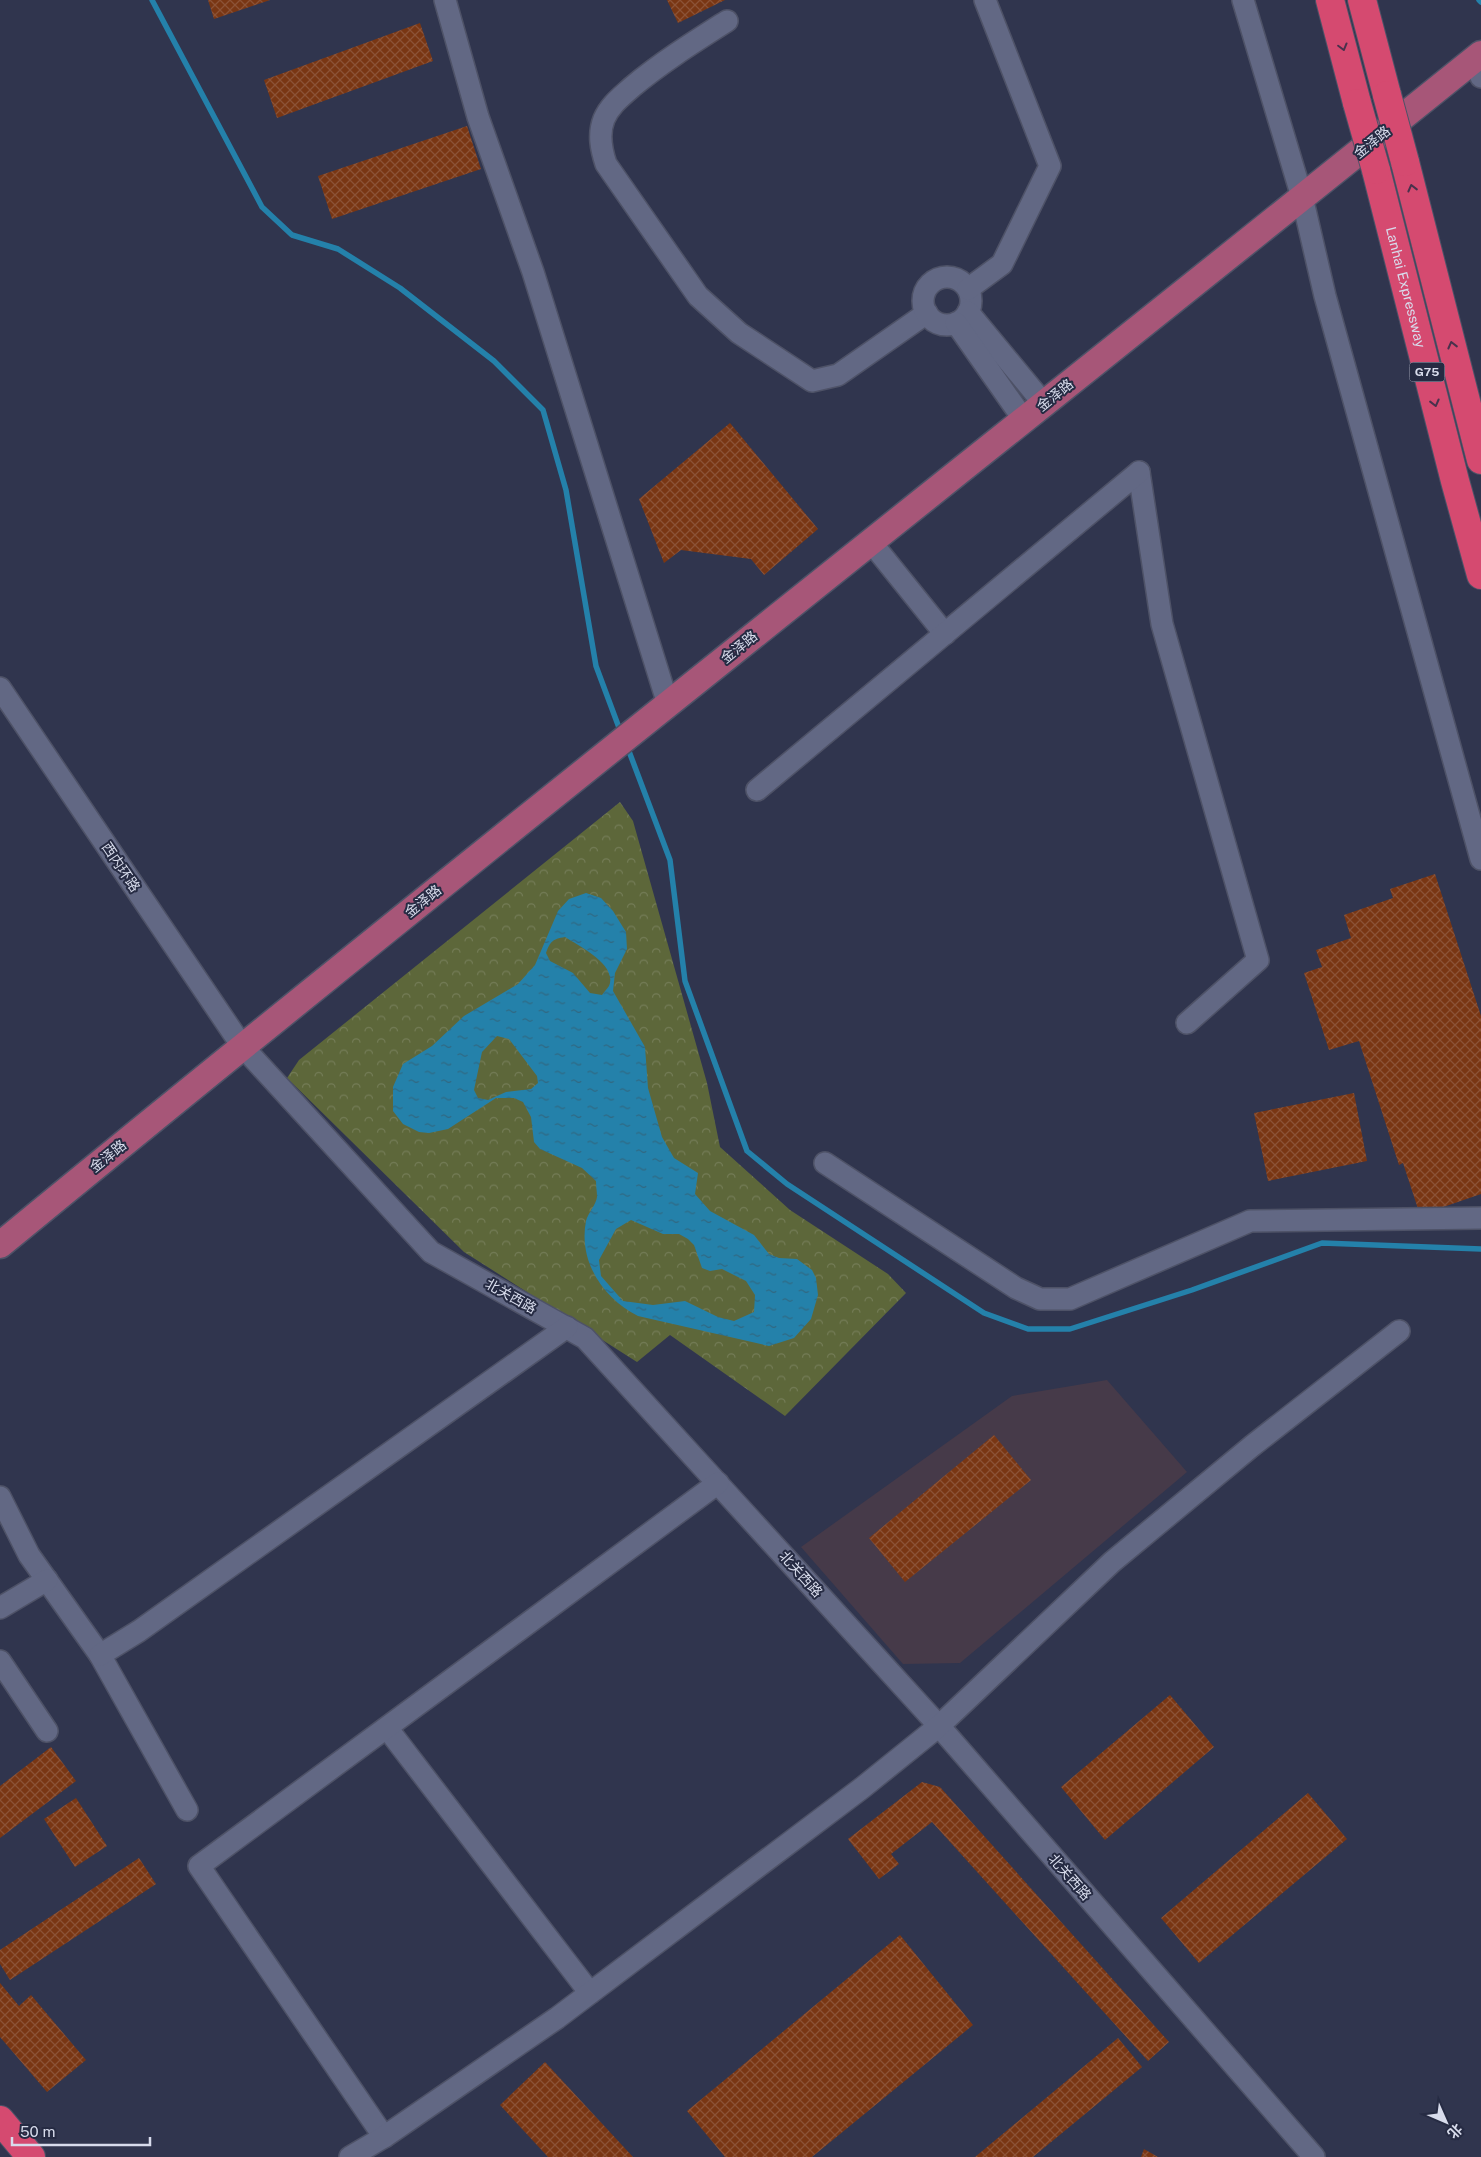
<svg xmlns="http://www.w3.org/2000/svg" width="1481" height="2157" font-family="'Public Sans','Noto Sans SC',sans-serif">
	<defs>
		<pattern id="park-crowns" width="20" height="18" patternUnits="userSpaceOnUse" patternTransform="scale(1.25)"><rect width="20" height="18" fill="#5d673a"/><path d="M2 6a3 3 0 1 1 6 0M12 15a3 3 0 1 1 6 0" fill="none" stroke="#747c57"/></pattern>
		<pattern id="water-ripples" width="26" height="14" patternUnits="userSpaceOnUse" patternTransform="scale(1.25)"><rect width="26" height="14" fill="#2481aa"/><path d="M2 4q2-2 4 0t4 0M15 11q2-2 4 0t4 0" fill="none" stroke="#306882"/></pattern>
		<pattern id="building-cross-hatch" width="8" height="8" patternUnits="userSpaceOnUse" patternTransform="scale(1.25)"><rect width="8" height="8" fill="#793613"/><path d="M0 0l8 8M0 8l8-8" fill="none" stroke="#8b5236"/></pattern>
	</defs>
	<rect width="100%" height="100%" fill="#30354e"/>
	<!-- education -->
	<path fill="#463a49" d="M 1107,1380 L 1187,1472 L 960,1663 L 903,1664 L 801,1547 L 1012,1396 Z"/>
	<!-- park -->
	<path fill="url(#park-crowns)" d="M 620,802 L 633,821 L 707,1083 L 720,1147 L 790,1210 L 888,1274 L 906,1293 L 785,1416 L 670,1335 L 637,1362 L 464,1252 L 287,1078 L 299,1060 Z"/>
	<!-- water -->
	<path fill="url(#water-ripples)" fill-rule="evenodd" d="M 586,893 L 601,898 L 613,911 L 626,932 L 627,949 L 615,973 L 613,991 L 645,1047 L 648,1088 L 662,1137 L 674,1158 L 698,1173 L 695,1194 L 710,1211 L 754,1235 L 769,1254 L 779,1258 L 797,1259 L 812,1270 L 816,1278 L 818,1295 L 811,1319 L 794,1338 L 769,1346 L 638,1316 C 604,1299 578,1262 586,1221 C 588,1213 596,1205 597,1197 C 597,1192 596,1186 596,1181 L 582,1168 L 540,1149 L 534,1142 L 531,1117 L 523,1102 L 514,1098 L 496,1098 L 448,1129 L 429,1133 L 419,1132 L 403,1124 L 393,1111 L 393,1087 L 403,1064 L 432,1046 L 464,1016 L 518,984 L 535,965 L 558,911 L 569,899 ZM 565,937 C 579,946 618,965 609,986 C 607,989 604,992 602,995 L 590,993 L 573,973 L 550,961 L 546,953 C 550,942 552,939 565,937 ZM 497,1036 L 509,1039 L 537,1076 L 538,1083 L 531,1089 L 506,1092 L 488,1100 L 478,1098 L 474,1090 L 482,1052 ZM 631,1220 L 663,1234 L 679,1234 L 688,1239 L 694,1245 L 702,1268 L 710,1271 L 722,1269 L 746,1281 L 755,1295 L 754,1312 L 734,1321 L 718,1317 L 685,1301 L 653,1305 L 623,1301 L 601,1276 L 599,1260 L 616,1229 Z"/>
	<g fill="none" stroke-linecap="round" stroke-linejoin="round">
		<!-- stream -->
		<g stroke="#2481aa" stroke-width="5.5">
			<path d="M 152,0 L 262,207 L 292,235 L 338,249 L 400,288 L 494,361 L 543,410 L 566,490 L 596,666 L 621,733"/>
			<path d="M 1479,0 L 1481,2"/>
			<path d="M 627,746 L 670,860 L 685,981 L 747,1151 L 787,1184 L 984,1313 L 1028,1329 L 1070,1329 L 1192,1290 L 1322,1243 L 1481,1249"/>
		</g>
	</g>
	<!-- building -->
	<g fill="url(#building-cross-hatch)">
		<path d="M 208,0 L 270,0 L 214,19 Z"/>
		<path d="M 667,0 L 725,0 L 678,23 Z"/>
		<path d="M 420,23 L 433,61 L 277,118 L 264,80 Z"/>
		<path d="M 467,126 L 481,169 L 332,219 L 318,176 Z"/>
		<path d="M 730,423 L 818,529 L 764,575 L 751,559 L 681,550 L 664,563 L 639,499 Z"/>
		<path d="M 1435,874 L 1481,1016 L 1481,1194 L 1420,1215 L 1403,1163 L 1399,1165 L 1359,1041 L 1329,1050 L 1304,973 L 1322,967 L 1316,950 L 1351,938 L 1344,915 L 1393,898 L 1390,889 Z"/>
		<path d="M 1354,1093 L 1367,1161 L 1268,1181 L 1254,1113 Z"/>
		<path d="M 994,1435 L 1031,1480 L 905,1582 L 869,1538 Z"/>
		<path d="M 1170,1695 L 1214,1747 L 1105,1840 L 1061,1787 Z"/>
		<path d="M 51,1747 L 76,1781 L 0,1838 L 0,1786 Z"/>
		<path d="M 922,1782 L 940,1787 L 1169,2042 L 1148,2061 L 932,1822 L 891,1854 L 899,1864 L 879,1879 L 848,1839 Z"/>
		<path d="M 1308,1793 L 1347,1839 L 1199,1963 L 1161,1918 Z"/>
		<path d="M 76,1798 L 107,1846 L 75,1867 L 44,1819 Z"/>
		<path d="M 139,1858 L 156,1884 L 10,1980 L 0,1964 L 0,1950 Z"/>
		<path d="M 900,1935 L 973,2025 L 812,2157 L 725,2157 L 687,2111 Z"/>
		<path d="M 0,1983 L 19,2006 L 31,1995 L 86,2060 L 47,2092 L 0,2037 Z"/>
		<path d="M 1118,2038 L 1142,2067 L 1033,2157 L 975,2157 Z"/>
		<path d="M 545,2062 L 633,2157 L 548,2157 L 500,2105 Z"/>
		<path d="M 1144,2149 L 1158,2157 L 1141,2157 Z"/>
	</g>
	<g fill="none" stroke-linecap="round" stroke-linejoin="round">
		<!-- minor casing -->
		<g stroke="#4e5267" stroke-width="24">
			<g id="minor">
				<path d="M 445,0 L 478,117 L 533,272 L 668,704"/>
				<path d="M 1243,0 L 1302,197 L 1325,296 L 1481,859"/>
				<path d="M 727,21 C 694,42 662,62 632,87 C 621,97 610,105 604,119 C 598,134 601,149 606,164 L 698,296 L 739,333 L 812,381 L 838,375 L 927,313"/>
				<path d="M 1476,58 L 1481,77"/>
				<circle cx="947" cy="301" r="24"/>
				<path d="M 968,289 L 1002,264 L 1050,166 L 985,0"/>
				<path d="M 968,312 L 1044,404"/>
				<path d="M 956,323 L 1024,420"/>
				<path d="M 1139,472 L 1162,624 L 1258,960 L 1187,1023"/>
				<path d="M 871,542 L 945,634"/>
				<path d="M 0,688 L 242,1046 L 431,1252 L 585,1338 L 939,1726 L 1314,2157"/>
				<path d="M 757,790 L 1139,472"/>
				<path d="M 825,1163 L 1016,1288 L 1040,1299 L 1070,1299 L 1250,1221 L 1481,1218"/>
				<path d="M 0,1497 L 29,1555 L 100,1655 L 187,1810"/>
				<path d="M 0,1608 L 47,1580"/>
				<path d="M 100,1655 L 139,1631 L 567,1327"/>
				<path d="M 0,1661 L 47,1731"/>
				<path d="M 387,1728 L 590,1993"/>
				<path d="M 384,2137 L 199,1866 L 718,1483"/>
				<path d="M 350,2157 L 384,2137 L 557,2018 L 862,1788 L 939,1726 L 1112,1562 L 1252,1446 L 1399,1331"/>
			</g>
		</g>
		<!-- major casing -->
		<g stroke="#4e5267" stroke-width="29">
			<path id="major" d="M 0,1245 C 489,843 987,451 1481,54"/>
		</g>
		<!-- highway casing -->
		<g stroke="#4e5267" stroke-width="30">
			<g id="highway">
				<path d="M 1330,0 L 1357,103"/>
				<path d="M 1362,0 L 1387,95"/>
				<path d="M 1405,162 L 1481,460"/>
				<path id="s1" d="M 1376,170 L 1455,481 L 1481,575"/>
				<path d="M 0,2120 L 31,2157"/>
			</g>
		</g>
		<!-- minor -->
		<use href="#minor" stroke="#626884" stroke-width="21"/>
		<!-- major -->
		<use href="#major" stroke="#a75678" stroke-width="26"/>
		<!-- highway -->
		<use href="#highway" stroke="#d54a70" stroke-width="28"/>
		<!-- highway-bridge casing -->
		<g stroke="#4e5267" stroke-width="30" stroke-linecap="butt">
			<g id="highway-bridge">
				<path d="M 1387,95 L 1405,162"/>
				<path d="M 1357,103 L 1376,170"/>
			</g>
		</g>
		<!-- highway-bridge -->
		<use href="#highway-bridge" stroke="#d54a70" stroke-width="28"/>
	</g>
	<!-- one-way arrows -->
	<defs><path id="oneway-chevron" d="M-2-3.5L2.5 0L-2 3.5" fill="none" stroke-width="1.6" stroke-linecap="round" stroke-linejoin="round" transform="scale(1.25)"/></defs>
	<g stroke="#49314c">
		<use href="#oneway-chevron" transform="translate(1343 47) rotate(75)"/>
		<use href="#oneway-chevron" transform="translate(1412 188) rotate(-104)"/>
		<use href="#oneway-chevron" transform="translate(1452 345) rotate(-104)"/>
		<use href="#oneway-chevron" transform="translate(1435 403) rotate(76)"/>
	</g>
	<g text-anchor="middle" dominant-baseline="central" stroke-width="4" stroke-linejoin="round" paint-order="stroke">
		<!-- shield labels -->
		<rect fill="#262b43" stroke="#a3a7b9" stroke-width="1" x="1409.5" y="362.5" width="35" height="19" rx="4"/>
		<g font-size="12" font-weight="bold" fill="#d8dcec">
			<text x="1427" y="372">G75</text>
		</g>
		<!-- street labels -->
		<g font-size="14" fill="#d8dcec" stroke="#262b43">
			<text transform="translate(1372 142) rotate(-39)">金泽路</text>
			<text stroke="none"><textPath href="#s1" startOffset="121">Lanhai Expressway</textPath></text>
			<text transform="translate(1055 395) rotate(-39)">金泽路</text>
			<text transform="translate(739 647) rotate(-39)">金泽路</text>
			<text transform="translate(121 867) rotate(56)">西内环路</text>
			<text transform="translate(423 901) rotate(-39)">金泽路</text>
			<text transform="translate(108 1156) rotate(-39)">金泽路</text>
			<text transform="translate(511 1296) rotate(29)">北关西路</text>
			<text transform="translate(801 1574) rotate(48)">北关西路</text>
			<text transform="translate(1070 1877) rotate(49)">北关西路</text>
		</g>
	</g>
	<!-- north arrow -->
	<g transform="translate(1446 2122) rotate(135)" stroke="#262b43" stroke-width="4" paint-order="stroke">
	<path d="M0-4L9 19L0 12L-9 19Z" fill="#d8dcec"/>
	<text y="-8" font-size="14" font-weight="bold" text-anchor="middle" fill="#d8dcec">北</text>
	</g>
	<!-- scale -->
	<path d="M12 2137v8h138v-8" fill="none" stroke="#d8dcec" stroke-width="2.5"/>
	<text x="20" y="2137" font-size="15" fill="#d8dcec" stroke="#262b43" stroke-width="4" paint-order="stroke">50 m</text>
</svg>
